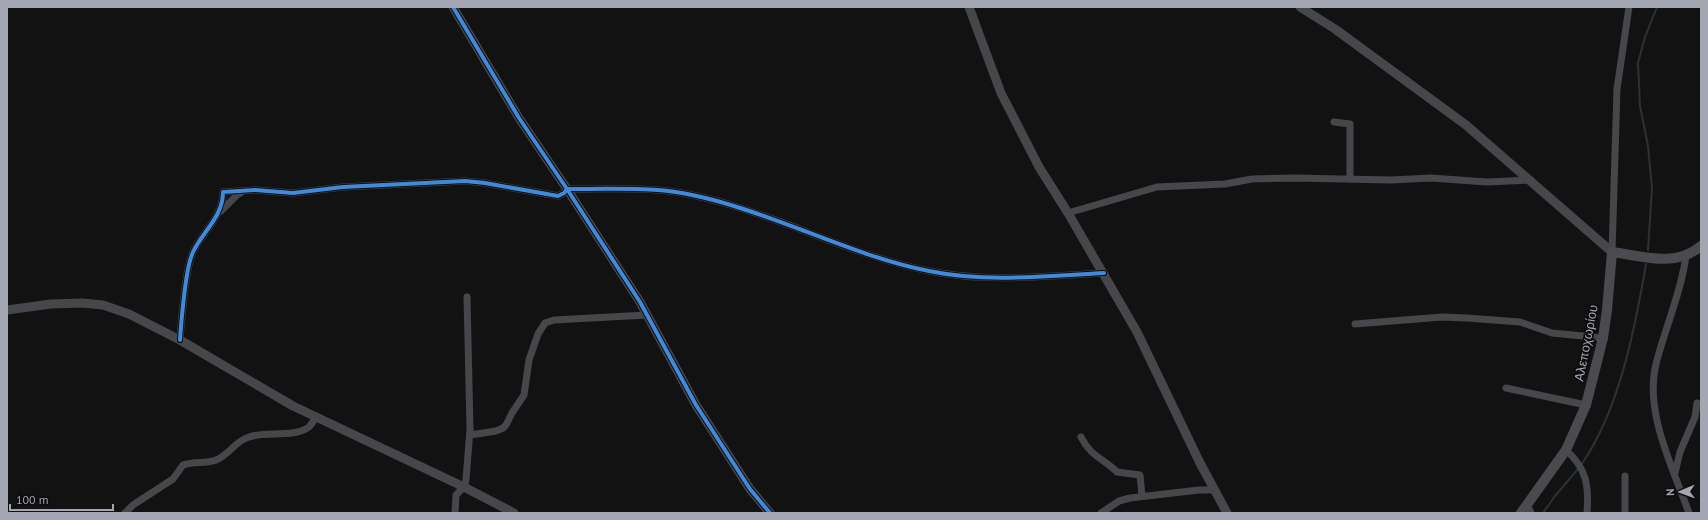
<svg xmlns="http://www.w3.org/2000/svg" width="1708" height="520" font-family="'PT Sans',sans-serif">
	<rect width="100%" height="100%" fill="#121212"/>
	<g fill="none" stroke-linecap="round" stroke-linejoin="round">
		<!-- stream -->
		<g stroke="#2b3237" stroke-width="2">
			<path d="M 1648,250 L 1652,188 L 1648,146 L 1640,106 L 1638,63 L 1645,37 L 1657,7"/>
			<path d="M 1581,465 C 1619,411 1635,329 1646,264"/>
			<path d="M 1543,513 L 1555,496 L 1578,469"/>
		</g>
		<!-- minor -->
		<g stroke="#46474b" stroke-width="7">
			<path d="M 1334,122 L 1350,124 L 1350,179"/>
			<path d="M 221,211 L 237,195 L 242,192"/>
			<path d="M 1068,213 L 1157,187 L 1225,184 L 1252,179 L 1294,178 L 1391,180 L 1431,178 L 1487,182 L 1531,180"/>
			<path d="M 1612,252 L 1617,89 L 1629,7"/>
			<path d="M 1686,256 C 1681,293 1665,328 1656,364 C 1644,412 1673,468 1689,513"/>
			<path d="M 1355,324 L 1442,317 L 1467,318 L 1520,322 L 1552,333 L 1603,338"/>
			<path d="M 180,340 C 181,322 183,305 185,288 C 187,275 188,263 193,252 C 203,231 223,217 223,192 L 255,190 L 293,193 L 343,187 L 465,181 L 485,183 L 558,196 L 564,193 L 567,189 C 597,189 628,188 658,190 C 680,191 716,200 737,207 C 802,227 863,258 929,271 C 987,283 1046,276 1104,273"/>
			<path d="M 1506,388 L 1586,405"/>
			<path d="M 470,435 L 496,431 L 503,428 L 506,425 L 512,413 L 524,395 L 529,360 L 538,334 L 545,323 L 554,320 L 647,315"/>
			<path d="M 1081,437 C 1091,457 1103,458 1117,472 L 1140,475 L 1142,496"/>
			<path d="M 1566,450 C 1587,469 1589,486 1587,513"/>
			<path d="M 1675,473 L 1680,452 L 1695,417 L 1697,403"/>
			<path d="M 1625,476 L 1625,513"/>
			<path d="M 1527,504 L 1531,513"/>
			<path d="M 125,513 L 133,505 L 173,479 L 183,465 C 194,461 206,464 216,460 C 229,455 235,441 249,437 C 266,431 294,438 309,427 C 312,424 314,420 316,417"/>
			<path d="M 455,513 L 456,495 L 464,487 L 466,480 L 470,429 L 467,297"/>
			<path d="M 1101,513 L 1119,501 L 1130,498 L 1199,490 L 1215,490"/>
		</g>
		<!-- tertiary -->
		<g stroke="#46474b" stroke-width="9">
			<path d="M 453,7 L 519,118 L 567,189 L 640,302 L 696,405 L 750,489 L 770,513"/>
			<path d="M 969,7 L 1001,93 L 1039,167 L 1068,213 L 1137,332 L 1200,463 L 1227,513"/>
			<path d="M 1300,7 L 1335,29 L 1466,125 L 1612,252"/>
			<path d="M 7,310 L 51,304 L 82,303 L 103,305 L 129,314 L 180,340 L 293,406 L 464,487 L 514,513"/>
		</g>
		<!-- secondary -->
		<path stroke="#4a4b4f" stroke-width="10" d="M 1521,513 L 1566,450 L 1586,405 L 1603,338 L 1607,310 L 1612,252 C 1642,256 1675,268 1701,246"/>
		<!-- cycleway casing -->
		<g stroke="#0d0c0e" stroke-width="6">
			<g id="cycleway">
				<path d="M 453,7 L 519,118 L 567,189 L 640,302 L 696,405 L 750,489 L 770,513"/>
				<path d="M 180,340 C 181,322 183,305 185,288 C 187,275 188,263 193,252 C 203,231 223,217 223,192 L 255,190 L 293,193 L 343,187 L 465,181 L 485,183 L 558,196 L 564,193 L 567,189 C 597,189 628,188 658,190 C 680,191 716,200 737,207 C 802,227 863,258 929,271 C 987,283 1046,276 1104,273"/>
			</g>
		</g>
		<!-- cycleway -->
		<use href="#cycleway" stroke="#408adc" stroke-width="4"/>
	</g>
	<g text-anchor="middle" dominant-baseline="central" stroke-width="3.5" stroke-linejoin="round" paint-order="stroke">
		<!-- street labels -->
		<g font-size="13" fill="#a4a7b1" stroke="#0d0c0e">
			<text transform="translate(1586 343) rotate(-79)">Αλεποχωρίου</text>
		</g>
	</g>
	<!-- border -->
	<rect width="1708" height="520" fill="none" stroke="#a4a7b1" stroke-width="16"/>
	<!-- north arrow -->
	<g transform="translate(1680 492) rotate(268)" stroke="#0d0c0e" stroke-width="3" paint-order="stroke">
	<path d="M0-3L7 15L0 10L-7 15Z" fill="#a4a7b1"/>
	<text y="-6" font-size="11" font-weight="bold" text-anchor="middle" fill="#a4a7b1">N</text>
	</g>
	<!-- scale -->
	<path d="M10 504v6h103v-6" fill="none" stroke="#a4a7b1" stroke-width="2"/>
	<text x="16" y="504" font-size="12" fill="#a4a7b1" stroke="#0d0c0e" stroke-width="3" paint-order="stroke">100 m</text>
</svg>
